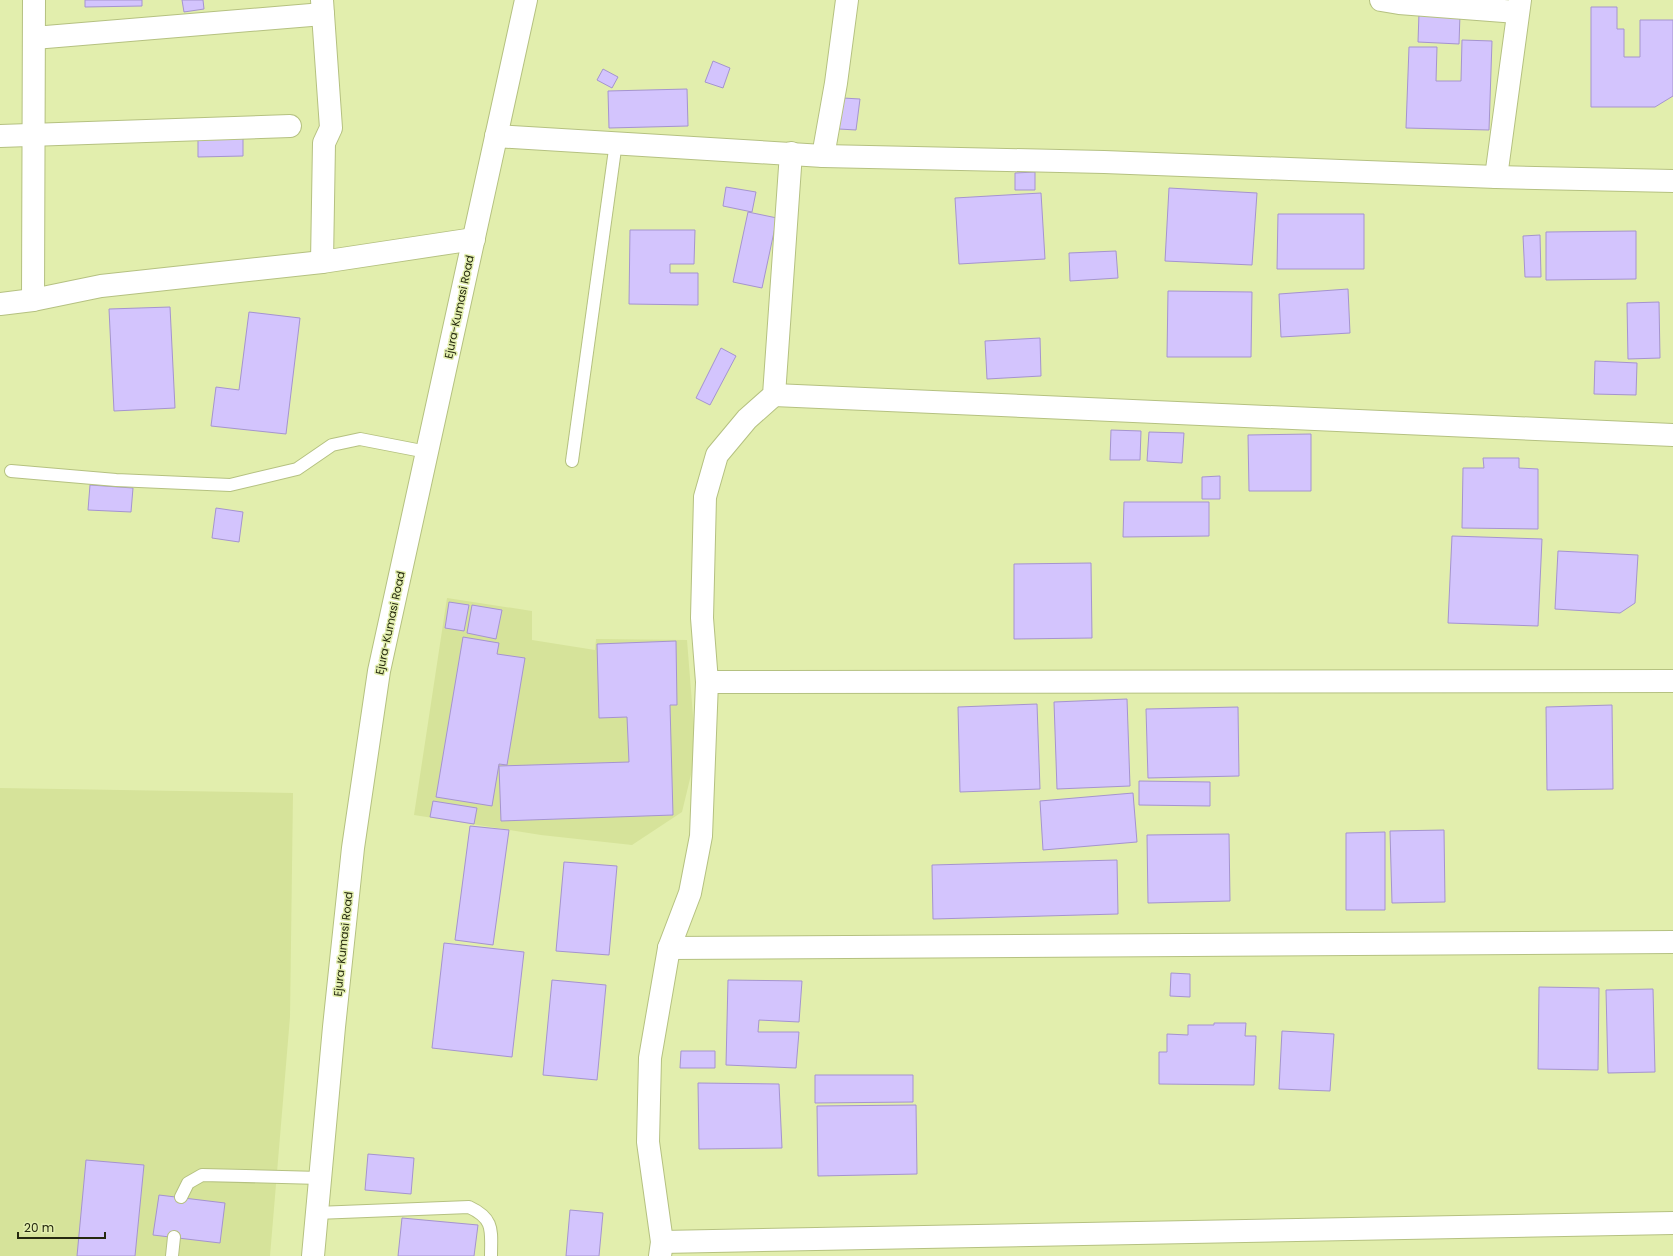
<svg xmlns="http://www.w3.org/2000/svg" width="1673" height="1256" font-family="Poppins,sans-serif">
	<rect width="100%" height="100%" fill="#e2eead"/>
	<!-- built -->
	<g fill="#d6e39a">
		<path d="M 447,598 L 532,611 L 532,640 L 595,650 L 596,639 L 687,640 L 696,754 L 682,812 L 632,845 L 541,835 L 414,815 Z"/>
		<path d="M 0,788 L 293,793 L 290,1017 L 270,1256 L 0,1256 Z"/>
	</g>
	<!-- building -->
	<g fill="#d3c4fd" stroke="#a594cf">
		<path d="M 85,0 L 142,0 L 142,6 L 85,7 Z"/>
		<path d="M 182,0 L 203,0 L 204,9 L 184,12 Z"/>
		<path d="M 1591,7 L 1617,7 L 1617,29 L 1624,29 L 1624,57 L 1640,57 L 1640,20 L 1673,20 L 1673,96 L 1655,107 L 1591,107 Z"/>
		<path d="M 1419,13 L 1460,14 L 1459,44 L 1418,42 Z"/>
		<path d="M 1462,40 L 1492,41 L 1489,130 L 1406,128 L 1409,47 L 1437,47 L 1436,81 L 1461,81 Z"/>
		<path d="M 713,61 L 730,68 L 723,88 L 705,82 Z"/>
		<path d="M 603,69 L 618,77 L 612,88 L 597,80 Z"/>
		<path d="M 687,89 L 688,126 L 609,128 L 608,91 Z"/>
		<path d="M 843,98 L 860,99 L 856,130 L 839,129 Z"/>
		<path d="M 198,133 L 243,133 L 243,156 L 198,157 Z"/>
		<path d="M 1035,172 L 1035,190 L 1015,190 L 1015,173 Z"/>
		<path d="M 726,187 L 756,192 L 752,212 L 723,206 Z"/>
		<path d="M 1169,188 L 1257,193 L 1252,265 L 1165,261 Z"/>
		<path d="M 1041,193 L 1045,259 L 959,264 L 955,198 Z"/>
		<path d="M 748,212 L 777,218 L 762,288 L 733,282 Z"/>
		<path d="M 1278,214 L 1364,214 L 1364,269 L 1277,269 Z"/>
		<path d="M 630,230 L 695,230 L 694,264 L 670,264 L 670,273 L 698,273 L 698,305 L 629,304 Z"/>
		<path d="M 1636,231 L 1636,279 L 1546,280 L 1546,232 Z"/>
		<path d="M 1540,235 L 1541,277 L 1525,277 L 1523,236 Z"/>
		<path d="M 1116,251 L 1118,278 L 1070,281 L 1069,253 Z"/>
		<path d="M 1348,289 L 1350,333 L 1281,337 L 1279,294 Z"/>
		<path d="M 1168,291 L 1252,292 L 1251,357 L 1167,357 Z"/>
		<path d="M 1659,302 L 1660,358 L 1628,359 L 1627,303 Z"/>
		<path d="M 170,307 L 175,408 L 114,411 L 109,309 Z"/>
		<path d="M 249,312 L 300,318 L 286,434 L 211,426 L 216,387 L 239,390 Z"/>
		<path d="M 1040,338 L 1041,376 L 987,379 L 985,341 Z"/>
		<path d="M 721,348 L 736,356 L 710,405 L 696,398 Z"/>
		<path d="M 1595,361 L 1637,363 L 1636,395 L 1594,394 Z"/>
		<path d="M 1111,430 L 1141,431 L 1140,460 L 1110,460 Z"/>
		<path d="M 1149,432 L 1184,433 L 1182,463 L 1147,461 Z"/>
		<path d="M 1311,434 L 1311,491 L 1249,491 L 1248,435 Z"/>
		<path d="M 1483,458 L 1519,458 L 1519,468 L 1538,469 L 1538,529 L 1462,528 L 1463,468 L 1484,468 Z"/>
		<path d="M 1220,476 L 1220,499 L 1202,499 L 1202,477 Z"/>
		<path d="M 90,485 L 133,488 L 131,512 L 88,510 Z"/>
		<path d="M 1124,502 L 1209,502 L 1209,536 L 1123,537 Z"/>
		<path d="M 216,508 L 243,512 L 239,542 L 212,538 Z"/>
		<path d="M 1452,536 L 1542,539 L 1538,626 L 1448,623 Z"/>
		<path d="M 1558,551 L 1638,555 L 1635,603 L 1620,613 L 1555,609 Z"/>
		<path d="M 1091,563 L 1092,638 L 1014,639 L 1014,564 Z"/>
		<path d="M 449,602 L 469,605 L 464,631 L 445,628 Z"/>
		<path d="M 472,605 L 502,610 L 496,639 L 467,633 Z"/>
		<path d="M 463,637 L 499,643 L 497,654 L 525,658 L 507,765 L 499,764 L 492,806 L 436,797 Z"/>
		<path d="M 676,641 L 677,705 L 670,705 L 673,815 L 501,821 L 499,766 L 629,762 L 627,717 L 599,718 L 597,644 Z"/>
		<path d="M 1127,699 L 1130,786 L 1057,789 L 1054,702 Z"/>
		<path d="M 1037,704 L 1040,789 L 960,792 L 958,707 Z"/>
		<path d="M 1612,705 L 1613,789 L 1547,790 L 1546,707 Z"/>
		<path d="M 1238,707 L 1239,776 L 1148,778 L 1146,709 Z"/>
		<path d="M 1139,781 L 1210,782 L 1210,806 L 1139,805 Z"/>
		<path d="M 1133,793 L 1137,842 L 1043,850 L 1040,801 Z"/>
		<path d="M 433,801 L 477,808 L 474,824 L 430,817 Z"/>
		<path d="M 470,826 L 509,830 L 493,945 L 455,940 Z"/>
		<path d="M 1444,830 L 1445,902 L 1392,903 L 1390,831 Z"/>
		<path d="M 1385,832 L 1385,910 L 1346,910 L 1346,833 Z"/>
		<path d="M 1229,834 L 1230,901 L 1148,903 L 1147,835 Z"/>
		<path d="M 1117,860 L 1118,914 L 933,919 L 932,865 Z"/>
		<path d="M 564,862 L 617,866 L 609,955 L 556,951 Z"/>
		<path d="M 444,943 L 524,952 L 512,1057 L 432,1048 Z"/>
		<path d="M 1171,973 L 1190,974 L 1190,997 L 1170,996 Z"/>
		<path d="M 552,980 L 606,985 L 597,1080 L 543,1075 Z"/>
		<path d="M 728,980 L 802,981 L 799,1022 L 759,1020 L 758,1032 L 799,1032 L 796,1068 L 726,1065 Z"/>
		<path d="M 1539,987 L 1599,988 L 1598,1070 L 1538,1069 Z"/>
		<path d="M 1653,989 L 1655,1072 L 1608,1073 L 1606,990 Z"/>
		<path d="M 1214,1023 L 1246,1023 L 1245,1036 L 1256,1036 L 1254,1085 L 1159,1084 L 1159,1052 L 1167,1052 L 1167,1034 L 1188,1035 L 1188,1025 L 1214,1025 Z"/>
		<path d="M 1282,1031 L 1334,1034 L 1330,1091 L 1279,1089 Z"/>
		<path d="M 681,1051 L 715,1051 L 715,1068 L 680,1068 Z"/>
		<path d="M 815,1075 L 913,1075 L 913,1102 L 815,1103 Z"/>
		<path d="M 698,1083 L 779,1084 L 782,1148 L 699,1149 Z"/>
		<path d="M 916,1105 L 917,1174 L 818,1176 L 817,1106 Z"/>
		<path d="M 368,1154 L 414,1158 L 411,1194 L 365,1190 Z"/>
		<path d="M 86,1160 L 144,1165 L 135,1256 L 77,1256 Z"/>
		<path d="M 159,1195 L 225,1203 L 220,1243 L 153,1235 Z"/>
		<path d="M 570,1210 L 603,1213 L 599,1256 L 566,1256 Z"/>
		<path d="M 402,1218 L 478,1225 L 474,1256 L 398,1256 Z"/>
	</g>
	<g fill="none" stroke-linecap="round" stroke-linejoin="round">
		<!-- service casing -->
		<g stroke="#b5c181" stroke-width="14">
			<g id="service">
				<path d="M 572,461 L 616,142"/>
				<path d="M 11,471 L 116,480 L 230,485 L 297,469 L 332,445 L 360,439 L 427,452"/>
				<path d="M 181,1197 L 188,1183 L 202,1175 L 320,1178"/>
				<path d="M 316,1213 L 469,1207 C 495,1219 491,1231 491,1256"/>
				<path d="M 172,1256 L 174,1237"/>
			</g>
		</g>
		<!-- minor casing -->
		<g stroke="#b5c181" stroke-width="24">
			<g id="minor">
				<path d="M 322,0 L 331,128 L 324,143 L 322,262"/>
				<path d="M 1381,0 L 1399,3 L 1517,12"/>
				<path d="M 34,38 L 323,14"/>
				<path d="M 0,136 L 290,126"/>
				<path d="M 496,136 L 823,156 L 1104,162 L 1496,177 L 1673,181"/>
				<path d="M 823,156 L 836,83 L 847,0"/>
				<path d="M 1496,177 L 1520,0"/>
				<path d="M 33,300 L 34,0"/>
				<path d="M 0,304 L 33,300 L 101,286 L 322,262 L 474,239"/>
				<path d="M 774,395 L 1673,435"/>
				<path d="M 707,682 L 1673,681"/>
				<path d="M 669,948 L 1673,942"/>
				<path d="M 662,1242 L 1673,1223"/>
				<path d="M 660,1256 L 662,1242 L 648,1142 L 650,1058 L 669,948 L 690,893 L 701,836 L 707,682 L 702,618 L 705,497 L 717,455 L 747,419 L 774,395 L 791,153"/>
			</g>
		</g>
		<!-- primary casing -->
		<g stroke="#b5c181" stroke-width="24">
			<path id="primary" d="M 313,1256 L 334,1027 L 353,848 L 379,671 L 526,0"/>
		</g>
		<!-- service -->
		<use href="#service" stroke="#fff" stroke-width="12"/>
		<!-- minor -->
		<use href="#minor" stroke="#fff" stroke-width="22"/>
		<!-- primary -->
		<use href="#primary" stroke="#fff" stroke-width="22"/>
	</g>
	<g text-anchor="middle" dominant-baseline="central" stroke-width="3" stroke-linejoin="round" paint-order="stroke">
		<!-- street labels -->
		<g font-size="11" fill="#25290f" stroke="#e2eead">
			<text transform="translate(459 307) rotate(-78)">Ejura-Kumasi Road</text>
			<text transform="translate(390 623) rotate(-78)">Ejura-Kumasi Road</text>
			<text transform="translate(343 944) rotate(-84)">Ejura-Kumasi Road</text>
		</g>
	</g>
	<!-- scale -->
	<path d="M18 1232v6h87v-6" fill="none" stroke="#25290f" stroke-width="2"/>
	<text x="24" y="1232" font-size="12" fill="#25290f" stroke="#e2eead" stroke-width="3" paint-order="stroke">20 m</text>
</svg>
